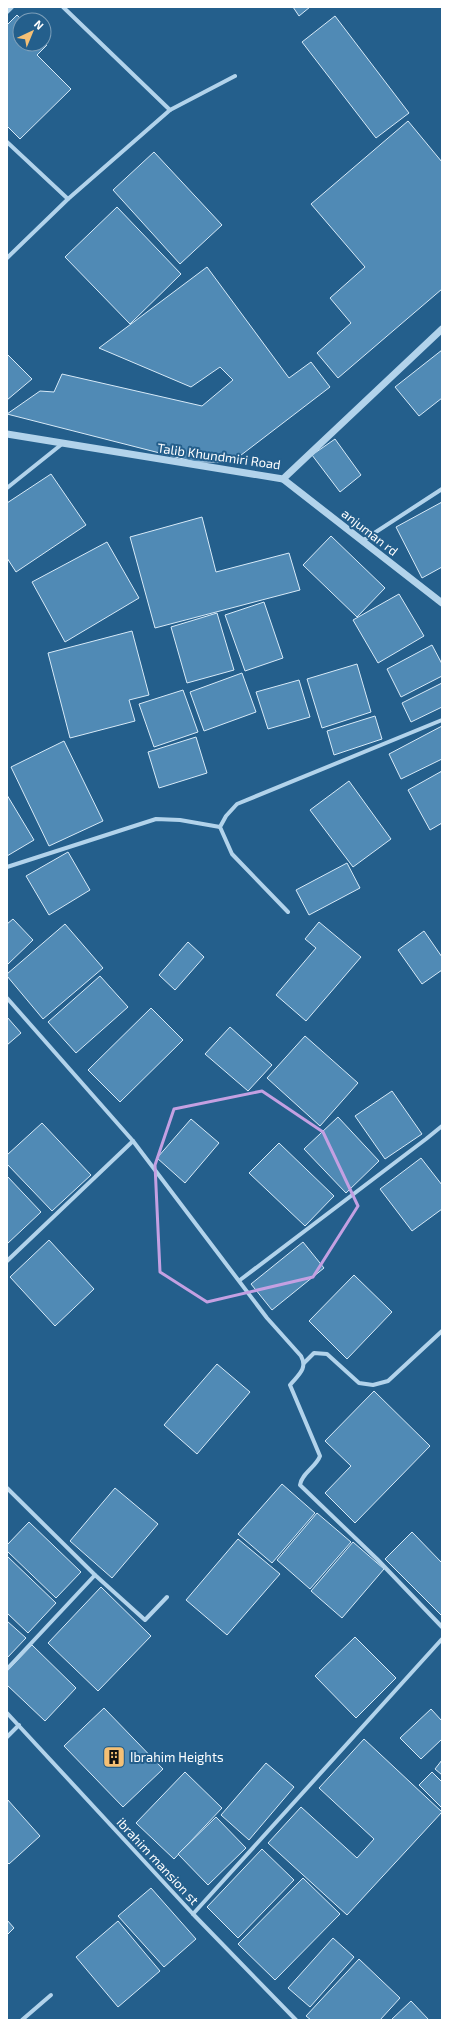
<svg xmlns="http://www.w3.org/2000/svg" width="449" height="2027" font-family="'Exo 2',sans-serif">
	<rect width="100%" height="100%" fill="#245f8c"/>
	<!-- building -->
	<g fill="#508ab5" stroke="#d7eaf8">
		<path d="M 293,7 L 310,7 L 299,16 Z"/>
		<path d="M 17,15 L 22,20 L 20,20 L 20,44 L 44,44 L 44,42 L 47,45 L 37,55 L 71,89 L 20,139 L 7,126 L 7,25 Z"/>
		<path d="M 335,16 L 409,113 L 376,138 L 302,42 Z"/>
		<path d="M 408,121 L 442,162 L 442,289 L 338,378 L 317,353 L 351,323 L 330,298 L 365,267 L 311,204 Z"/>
		<path d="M 154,152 L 222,225 L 180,264 L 113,190 Z"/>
		<path d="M 117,207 L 181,274 L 130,324 L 65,257 Z"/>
		<path d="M 207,267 L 289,378 L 311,362 L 330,387 L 232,462 L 195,462 L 7,414 L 40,391 L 54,392 L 62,374 L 202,406 L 233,380 L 220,367 L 191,387 L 99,348 Z"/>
		<path d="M 442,350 L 442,398 L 419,416 L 395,387 Z"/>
		<path d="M 7,354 L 32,379 L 7,400 Z"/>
		<path d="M 335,439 L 361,475 L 340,492 L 312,455 Z"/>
		<path d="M 51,474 L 86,525 L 16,572 L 7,558 L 7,503 Z"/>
		<path d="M 442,502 L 442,567 L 422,578 L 396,527 Z"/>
		<path d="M 202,517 L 216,572 L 289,553 L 300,590 L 155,628 L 130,537 Z"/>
		<path d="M 331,536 L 385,588 L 357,617 L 303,565 Z"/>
		<path d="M 107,542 L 139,598 L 65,642 L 32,582 Z"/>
		<path d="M 399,594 L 424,636 L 378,663 L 353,620 Z"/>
		<path d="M 264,602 L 283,658 L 245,671 L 225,615 Z"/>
		<path d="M 217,613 L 234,670 L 187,683 L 171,627 Z"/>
		<path d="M 132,631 L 149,695 L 129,700 L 135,721 L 70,738 L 48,653 Z"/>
		<path d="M 432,645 L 442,664 L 442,676 L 401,697 L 387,669 Z"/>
		<path d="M 357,664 L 371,712 L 322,728 L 307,679 Z"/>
		<path d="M 242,673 L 256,712 L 204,731 L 190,692 Z"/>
		<path d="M 299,680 L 310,717 L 268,729 L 256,692 Z"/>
		<path d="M 442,683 L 442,707 L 411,722 L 402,703 Z"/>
		<path d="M 183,690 L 198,732 L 154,747 L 139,704 Z"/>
		<path d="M 375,716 L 382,739 L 334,755 L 327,731 Z"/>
		<path d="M 442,726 L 442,759 L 401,779 L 389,754 Z"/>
		<path d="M 196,737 L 207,773 L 159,788 L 148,752 Z"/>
		<path d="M 64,741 L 103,821 L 49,846 L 11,767 Z"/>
		<path d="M 442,771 L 442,823 L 430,830 L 408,790 Z"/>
		<path d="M 349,781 L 391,839 L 353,867 L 310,810 Z"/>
		<path d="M 7,795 L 34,840 L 7,856 Z"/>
		<path d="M 68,852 L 90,890 L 49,915 L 26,876 Z"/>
		<path d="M 347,863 L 360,888 L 309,915 L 296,890 Z"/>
		<path d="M 13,919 L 33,940 L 7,965 L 7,924 Z"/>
		<path d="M 319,922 L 361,957 L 306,1021 L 276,995 L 316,948 L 305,939 Z"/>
		<path d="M 65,924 L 103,968 L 43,1019 L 7,976 L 7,974 Z"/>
		<path d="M 424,931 L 442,957 L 442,970 L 422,984 L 398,950 Z"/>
		<path d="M 188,942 L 204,957 L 175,990 L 159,975 Z"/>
		<path d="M 100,976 L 128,1007 L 76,1053 L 48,1022 Z"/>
		<path d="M 151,1008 L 183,1040 L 120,1102 L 88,1070 Z"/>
		<path d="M 7,1017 L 21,1033 L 7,1045 Z"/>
		<path d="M 230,1027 L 272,1065 L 248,1091 L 205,1054 Z"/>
		<path d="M 305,1036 L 358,1083 L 320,1126 L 267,1078 Z"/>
		<path d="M 392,1091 L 422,1134 L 385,1159 L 355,1116 Z"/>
		<path d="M 338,1117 L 379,1161 L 346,1193 L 304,1149 Z"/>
		<path d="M 191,1119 L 219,1143 L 185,1183 L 157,1158 Z"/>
		<path d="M 42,1123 L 91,1175 L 52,1211 L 7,1164 L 7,1155 Z"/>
		<path d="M 279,1143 L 334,1196 L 305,1226 L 249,1173 Z"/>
		<path d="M 421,1158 L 442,1185 L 442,1209 L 412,1231 L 380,1189 Z"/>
		<path d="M 7,1176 L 41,1212 L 7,1244 Z"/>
		<path d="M 49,1240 L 94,1289 L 55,1326 L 10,1277 Z"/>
		<path d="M 303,1242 L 324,1268 L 272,1310 L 251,1284 Z"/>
		<path d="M 354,1275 L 392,1312 L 347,1359 L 309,1321 Z"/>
		<path d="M 217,1364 L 250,1392 L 197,1454 L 164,1425 Z"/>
		<path d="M 374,1391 L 430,1446 L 355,1523 L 325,1493 L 351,1466 L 325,1441 Z"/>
		<path d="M 282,1484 L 315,1513 L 272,1563 L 238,1534 Z"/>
		<path d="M 115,1488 L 158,1524 L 112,1578 L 70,1541 Z"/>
		<path d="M 317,1513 L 351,1542 L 310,1589 L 277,1560 Z"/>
		<path d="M 29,1522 L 81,1572 L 56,1598 L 7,1551 L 7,1545 Z"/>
		<path d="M 412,1532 L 442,1563 L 442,1616 L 385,1559 Z"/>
		<path d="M 238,1539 L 280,1574 L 227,1635 L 186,1600 Z"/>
		<path d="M 353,1542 L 384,1569 L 342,1618 L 311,1591 Z"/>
		<path d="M 7,1556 L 56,1603 L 28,1633 L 7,1613 Z"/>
		<path d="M 101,1587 L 151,1636 L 98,1691 L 48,1643 Z"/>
		<path d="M 7,1621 L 26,1638 L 7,1658 Z"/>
		<path d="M 355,1637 L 396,1678 L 356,1718 L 315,1676 Z"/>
		<path d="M 32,1645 L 76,1688 L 45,1721 L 7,1685 L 7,1671 Z"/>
		<path d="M 104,1708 L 163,1769 L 123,1807 L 64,1746 Z"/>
		<path d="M 431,1709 L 442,1721 L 442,1739 L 421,1759 L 400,1738 Z"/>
		<path d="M 364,1739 L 442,1812 L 347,1915 L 268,1843 L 301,1807 L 357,1858 L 374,1839 L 319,1788 Z"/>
		<path d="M 442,1760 L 442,1775 L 435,1769 Z"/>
		<path d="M 266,1763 L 294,1787 L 249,1840 L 221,1815 Z"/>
		<path d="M 185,1772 L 222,1808 L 174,1859 L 136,1823 Z"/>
		<path d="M 432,1772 L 442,1782 L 442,1808 L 419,1785 Z"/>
		<path d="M 7,1799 L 40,1836 L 9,1864 L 7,1862 Z"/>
		<path d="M 216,1817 L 246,1848 L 208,1885 L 178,1854 Z"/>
		<path d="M 262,1849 L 294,1880 L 238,1938 L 207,1907 Z"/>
		<path d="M 303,1878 L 340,1914 L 275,1980 L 238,1944 Z"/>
		<path d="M 151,1888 L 196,1939 L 164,1967 L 118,1916 Z"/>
		<path d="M 7,1920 L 14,1928 L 7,1935 Z"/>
		<path d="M 118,1921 L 160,1971 L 118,2007 L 76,1957 Z"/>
		<path d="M 333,1938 L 354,1957 L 310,2007 L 288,1988 Z"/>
		<path d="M 359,1959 L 400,1998 L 380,2020 L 311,2020 L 306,2016 Z"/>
		<path d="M 411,2001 L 429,2020 L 391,2020 Z"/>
	</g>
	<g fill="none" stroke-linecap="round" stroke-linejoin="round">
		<!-- minor -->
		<g stroke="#b2d3eb" stroke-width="4">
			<path d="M 63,7 L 170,110"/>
			<path d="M 7,12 L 12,7"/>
			<path d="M 7,142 L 68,199"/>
			<path d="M 7,258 L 68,199 L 170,110 L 235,76"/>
			<path d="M 7,488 L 62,444"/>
			<path d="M 362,541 L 442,489"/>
			<path d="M 7,867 L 156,819 L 180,820 L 220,827"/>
			<path d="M 288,912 L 232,854 L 220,827 L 226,816 L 237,804 L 442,720"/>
			<path d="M 7,998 L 133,1141 L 267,1318 L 301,1356 C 308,1369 298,1375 290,1385 L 320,1456 C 316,1467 302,1473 300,1485 L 377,1559 L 442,1627"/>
			<path d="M 7,1261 L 133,1141"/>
			<path d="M 240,1280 L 426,1139 L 442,1126"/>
			<path d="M 304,1363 L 314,1353 L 327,1354 L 359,1383 L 373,1385 L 388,1381 L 442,1331"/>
			<path d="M 7,1488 L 95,1575 L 145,1620 L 167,1597"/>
			<path d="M 7,1669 L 95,1575"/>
			<path d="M 7,1713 L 193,1914 L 296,2020"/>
			<path d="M 7,1737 L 19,1725"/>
			<path d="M 193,1914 L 442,1639"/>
			<path d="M 22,2020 L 51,1995"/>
		</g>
		<!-- tertiary -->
		<g stroke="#b2d3eb" stroke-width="7">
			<path d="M 7,434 L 283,479 L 442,329"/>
			<path d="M 283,479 L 442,603"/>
		</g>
	</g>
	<!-- marked area -->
	<path fill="none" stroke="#c4a0e2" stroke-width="3" stroke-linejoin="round" d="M 262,1091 L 323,1132 L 358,1206 L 313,1277 L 207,1302 L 160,1272 L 155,1165 L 174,1109 Z"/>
	<!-- icons -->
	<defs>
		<g id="building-square" transform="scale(1.15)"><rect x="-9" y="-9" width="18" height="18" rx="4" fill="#f5c075" stroke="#245f8c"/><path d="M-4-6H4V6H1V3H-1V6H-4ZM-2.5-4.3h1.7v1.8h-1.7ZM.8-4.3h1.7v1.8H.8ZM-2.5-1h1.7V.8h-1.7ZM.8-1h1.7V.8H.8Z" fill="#111"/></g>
	</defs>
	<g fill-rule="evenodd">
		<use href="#building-square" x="114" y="1757"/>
	</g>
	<g text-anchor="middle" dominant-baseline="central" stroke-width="4" stroke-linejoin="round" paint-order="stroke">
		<!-- street labels -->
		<g font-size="13" fill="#fff" stroke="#245f8c">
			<text transform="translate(219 456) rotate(8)">Talib Khundmiri Road</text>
			<text transform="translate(370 532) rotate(38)">anjuman rd</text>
			<text transform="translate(158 1861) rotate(47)">ibrahim mansion st</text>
		</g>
		<!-- poi labels -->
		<g font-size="13" fill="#fff" stroke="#245f8c" text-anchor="start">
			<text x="130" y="1757">Ibrahim Heights</text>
		</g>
	</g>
	<!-- border -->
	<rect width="449" height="2027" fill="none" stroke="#ffffff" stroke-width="16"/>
	<!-- north arrow -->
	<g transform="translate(32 32) rotate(44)"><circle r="19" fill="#245f8c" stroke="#7c9fba"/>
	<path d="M0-3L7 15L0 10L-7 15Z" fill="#f5c075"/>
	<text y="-6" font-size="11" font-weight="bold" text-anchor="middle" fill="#ffffff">N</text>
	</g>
</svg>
